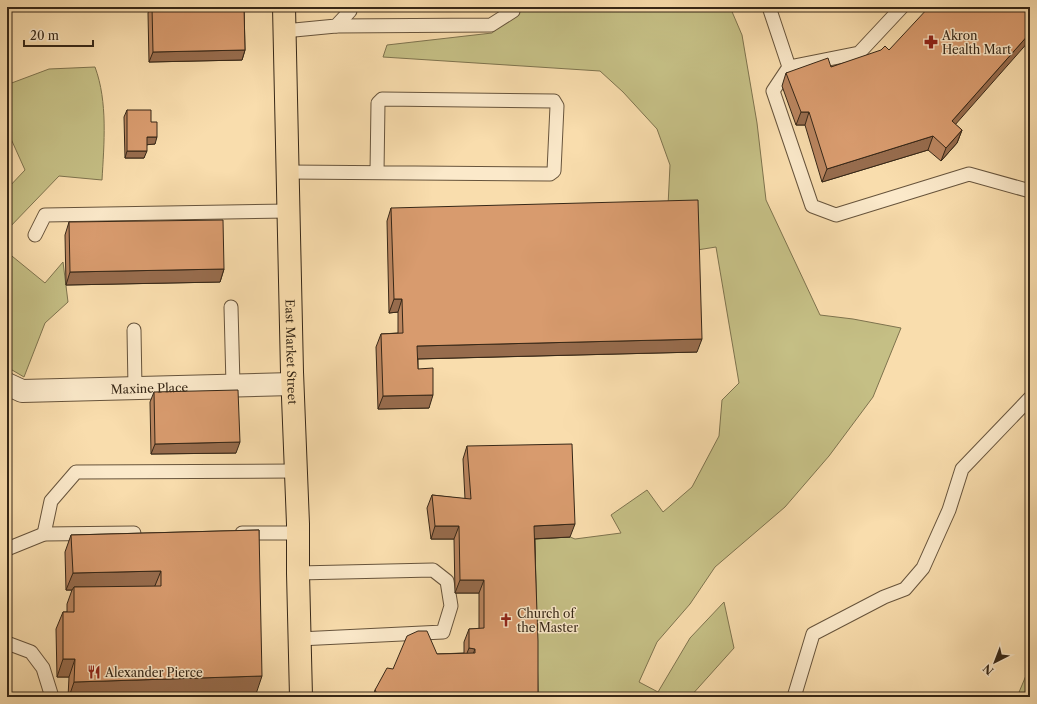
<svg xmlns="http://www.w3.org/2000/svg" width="1037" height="704" font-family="'Libre Caslon Text',serif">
	<rect width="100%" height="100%" fill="#f9ddad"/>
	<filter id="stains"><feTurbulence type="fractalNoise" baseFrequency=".005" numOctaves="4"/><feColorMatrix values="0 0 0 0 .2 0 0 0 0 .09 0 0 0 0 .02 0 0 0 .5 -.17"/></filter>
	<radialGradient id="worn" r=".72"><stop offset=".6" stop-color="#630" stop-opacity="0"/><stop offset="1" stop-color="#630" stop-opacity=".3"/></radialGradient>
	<!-- green -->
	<g fill="#c5bf85" stroke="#7e734e">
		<path d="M 524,7 L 730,7 L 742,35 L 757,123 L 766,200 L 820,315 L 853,319 L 901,328 L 873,397 L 829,456 L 785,507 L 715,567 L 690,604 L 657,642 L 639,682 L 658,692 L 690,638 L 724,602 L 734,648 L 690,697 L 533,697 L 530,539 L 570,537 L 575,539 L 621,533 L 611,515 L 647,490 L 663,512 L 692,487 L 719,436 L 722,400 L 739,383 L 716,247 L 697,250 L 668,206 L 670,165 L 657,129 L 623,92 L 600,71 L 383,57 L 387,45 L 492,33 Z"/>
		<path d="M 95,67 C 108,102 104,144 102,180 L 59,176 L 7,230 L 7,189 L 25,170 L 7,130 L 7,87 L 9,84 L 49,69 Z"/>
		<path d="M 7,252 L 45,283 L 63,262 L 68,302 L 45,323 L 24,377 L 7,367 Z"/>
		<path d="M 1030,666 L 1030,697 L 1017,697 Z"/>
	</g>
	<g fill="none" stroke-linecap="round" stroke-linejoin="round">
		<!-- service casing -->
		<g stroke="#67543c" stroke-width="15">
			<g id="service">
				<path d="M 769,7 L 789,67 L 773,91 L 812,206 L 836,215 L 969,174 L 1030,191"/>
				<path d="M 336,26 L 491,25 L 513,11 L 513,7"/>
				<path d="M 284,31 L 336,26 L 350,11 L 350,7"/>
				<path d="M 789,67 L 859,53 L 902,7"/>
				<path d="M 288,172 L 550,174 L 554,171 L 557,106 L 554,101 L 382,99 L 378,103 L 377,172"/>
				<path d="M 35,235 L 45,215 L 289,211"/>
				<path d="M 231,307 L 233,385"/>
				<path d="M 134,330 L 135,388"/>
				<path d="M 242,533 L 298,533"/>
				<path d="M 44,534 L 51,501 L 76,472 L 296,471"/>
				<path d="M 7,549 L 44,534 L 134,533"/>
				<path d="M 298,573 L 433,570 L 447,581 L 451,606 L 443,632 L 299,639"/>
				<path d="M 7,643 L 31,652 L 43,668 L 52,697"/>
				<path d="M 794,697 L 813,634 L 884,597 L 905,589 L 923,568 L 949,510 L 962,469 L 1030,398"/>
			</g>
		</g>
		<!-- minor casing -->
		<g stroke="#67543c" stroke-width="24">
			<g id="minor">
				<path id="s1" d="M 7,384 L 22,391 L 292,384"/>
			</g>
		</g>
		<!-- primary casing -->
		<g stroke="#362717" stroke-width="24">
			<g id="primary">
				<path id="s2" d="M 284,7 L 292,372 L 298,524 L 298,573 L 301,697"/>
			</g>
		</g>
		<!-- service -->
		<use href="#service" stroke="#fbe9ca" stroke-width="13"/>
		<!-- minor -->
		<use href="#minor" stroke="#fbe9ca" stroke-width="22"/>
		<!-- primary -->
		<use href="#primary" stroke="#f9ddad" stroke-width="22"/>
	</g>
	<!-- wall -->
	<g fill="#ba855f" stroke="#362717">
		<path d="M 150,7 L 244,7 L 245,50 L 242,60 L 149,62 L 148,13 Z"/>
		<path d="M 889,50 L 956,125 L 962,130 L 957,143 L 941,161 L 928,150 L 822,182 L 805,125 L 796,125 L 782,86 L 786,73 L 831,67 Z"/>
		<path d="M 127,110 L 151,122 L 155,144 L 147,144 L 144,158 L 125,158 L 124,117 Z"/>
		<path d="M 391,208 L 697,352 L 418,359 L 418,369 L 429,408 L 378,409 L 376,347 L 381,334 L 398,333 L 398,312 L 389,313 L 387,221 Z"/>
		<path d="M 69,222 L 224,269 L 220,282 L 66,285 L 65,235 Z"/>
		<path d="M 154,392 L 236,453 L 151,454 L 150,402 Z"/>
		<path d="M 467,446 L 570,537 L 535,539 L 538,697 L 373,697 L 375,690 L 393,669 L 437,654 L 464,653 L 464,642 L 469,629 L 479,629 L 479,593 L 455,593 L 454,539 L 431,539 L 427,508 L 432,495 L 465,499 L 463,459 Z"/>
		<path d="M 259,530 L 256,694 L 145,697 L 68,697 L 69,677 L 57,677 L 56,629 L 63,612 L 67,612 L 67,604 L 72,590 L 66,590 L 65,552 L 71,535 Z"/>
	</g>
	<!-- shaded-wall -->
	<g fill="#976c4d" stroke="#362717">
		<path d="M 1030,33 L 1030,40 L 947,134 L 952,121 Z"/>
		<path d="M 245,50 L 242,60 L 149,62 L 153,52 Z"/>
		<path d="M 801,112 L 809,112 L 805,125 L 796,125 Z"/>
		<path d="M 962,130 L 957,143 L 941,161 L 946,148 Z"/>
		<path d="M 933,136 L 928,150 L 822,182 L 827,169 Z"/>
		<path d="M 147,137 L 157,137 L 155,144 L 144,145 Z"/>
		<path d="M 127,151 L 147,151 L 144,158 L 125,158 Z"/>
		<path d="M 224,269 L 220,282 L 66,285 L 70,272 Z"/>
		<path d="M 394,299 L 402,299 L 398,312 L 389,313 Z"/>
		<path d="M 702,339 L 697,352 L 413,359 L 417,346 Z"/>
		<path d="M 433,395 L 429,408 L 378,409 L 383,396 Z"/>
		<path d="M 240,442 L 236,453 L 151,454 L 155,444 Z"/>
		<path d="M 575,524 L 570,537 L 530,539 L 534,526 Z"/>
		<path d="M 435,526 L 459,526 L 454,539 L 431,539 Z"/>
		<path d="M 161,571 L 154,588 L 74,587 L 72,590 L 66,590 L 73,573 Z"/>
		<path d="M 460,580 L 484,580 L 479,593 L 455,593 Z"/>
		<path d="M 469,648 L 475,649 L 470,662 L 464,661 Z"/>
		<path d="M 63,659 L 75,659 L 69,677 L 57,677 Z"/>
		<path d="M 262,676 L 256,694 L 145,697 L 69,697 L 74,682 Z"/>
	</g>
	<!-- building -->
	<g fill="#d89b6e" stroke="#362717">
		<path d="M 152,7 L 244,7 L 245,50 L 153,52 Z"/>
		<path d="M 929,7 L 1030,7 L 1030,33 L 952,121 L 962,130 L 946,148 L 933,136 L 827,169 L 809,112 L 801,112 L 786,73 L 828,58 L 831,67 L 881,50 L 885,46 L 889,50 Z"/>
		<path d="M 127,110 L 151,110 L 151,122 L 157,122 L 157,137 L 147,137 L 147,151 L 127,151 Z"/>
		<path d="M 698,200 L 702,339 L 417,346 L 418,369 L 433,368 L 433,395 L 383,396 L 381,334 L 403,333 L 402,299 L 394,299 L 391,208 Z"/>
		<path d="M 223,220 L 224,269 L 70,272 L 69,222 Z"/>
		<path d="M 238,390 L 240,442 L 155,444 L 154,392 Z"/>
		<path d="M 572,444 L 575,524 L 534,526 L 538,641 L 538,697 L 379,697 L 375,690 L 387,668 L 393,669 L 407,636 L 418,631 L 427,631 L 437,654 L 475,653 L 475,649 L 469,648 L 469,629 L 484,628 L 484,580 L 460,580 L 459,526 L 435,526 L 432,495 L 471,499 L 467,446 Z"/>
		<path d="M 259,530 L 262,676 L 74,682 L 75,659 L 63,659 L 63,612 L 74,612 L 74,587 L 161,586 L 161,571 L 73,573 L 71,535 Z"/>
	</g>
	<!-- icons -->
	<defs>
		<g id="pharmacy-bare" transform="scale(1.08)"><path d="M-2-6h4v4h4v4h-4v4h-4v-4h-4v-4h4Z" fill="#8f2418" stroke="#fbe9ca" stroke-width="2.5" paint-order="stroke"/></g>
		<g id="church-bare" transform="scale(1.08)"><path d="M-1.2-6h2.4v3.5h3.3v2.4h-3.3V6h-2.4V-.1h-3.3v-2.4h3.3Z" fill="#8f2418" stroke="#fbe9ca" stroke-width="2.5" paint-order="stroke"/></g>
		<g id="restaurant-bare" transform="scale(1.08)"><path d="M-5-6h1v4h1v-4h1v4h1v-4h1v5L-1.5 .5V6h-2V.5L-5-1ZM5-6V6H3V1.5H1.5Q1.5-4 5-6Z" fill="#8f2418" stroke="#fbe9ca" stroke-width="2.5" paint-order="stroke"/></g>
	</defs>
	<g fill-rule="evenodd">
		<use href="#pharmacy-bare" x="931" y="42"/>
		<use href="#church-bare" x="506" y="620"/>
		<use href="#restaurant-bare" x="94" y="672"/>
	</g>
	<g text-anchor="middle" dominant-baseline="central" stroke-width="3" stroke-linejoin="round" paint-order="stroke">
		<!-- poi labels -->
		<g font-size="12" fill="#362717" stroke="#fbe9ca" text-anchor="start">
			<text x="942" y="35">Akron<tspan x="942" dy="14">Health Mart</tspan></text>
			<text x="517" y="613">Church of<tspan x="517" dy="14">the Master</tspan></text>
			<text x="105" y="672">Alexander Pierce</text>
		</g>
		<!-- street labels -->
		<g font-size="12" fill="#362717" stroke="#fbe9ca">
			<text stroke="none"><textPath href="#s2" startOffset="345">East Market Street</textPath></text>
			<text stroke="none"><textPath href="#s1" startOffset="144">Maxine Place</textPath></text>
		</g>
	</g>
	<!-- margin -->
	<rect width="1037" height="704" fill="none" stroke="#f9ddad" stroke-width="24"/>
	<rect x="8" y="8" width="1021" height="688" fill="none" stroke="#362717" stroke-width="2"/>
	<rect x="12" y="12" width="1013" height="680" fill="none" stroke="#362717"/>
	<!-- north arrow -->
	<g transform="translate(995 662) rotate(222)" stroke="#fbe9ca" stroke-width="3" paint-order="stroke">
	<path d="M0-3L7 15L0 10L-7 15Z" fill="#362717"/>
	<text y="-6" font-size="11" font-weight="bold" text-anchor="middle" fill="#362717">N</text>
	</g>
	<!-- scale -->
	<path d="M24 40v6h69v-6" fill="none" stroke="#362717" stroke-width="2"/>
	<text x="30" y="40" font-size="12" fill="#362717" stroke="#fbe9ca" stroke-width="3" paint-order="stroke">20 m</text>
	<rect width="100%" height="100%" filter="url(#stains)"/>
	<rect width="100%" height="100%" fill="url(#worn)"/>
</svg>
